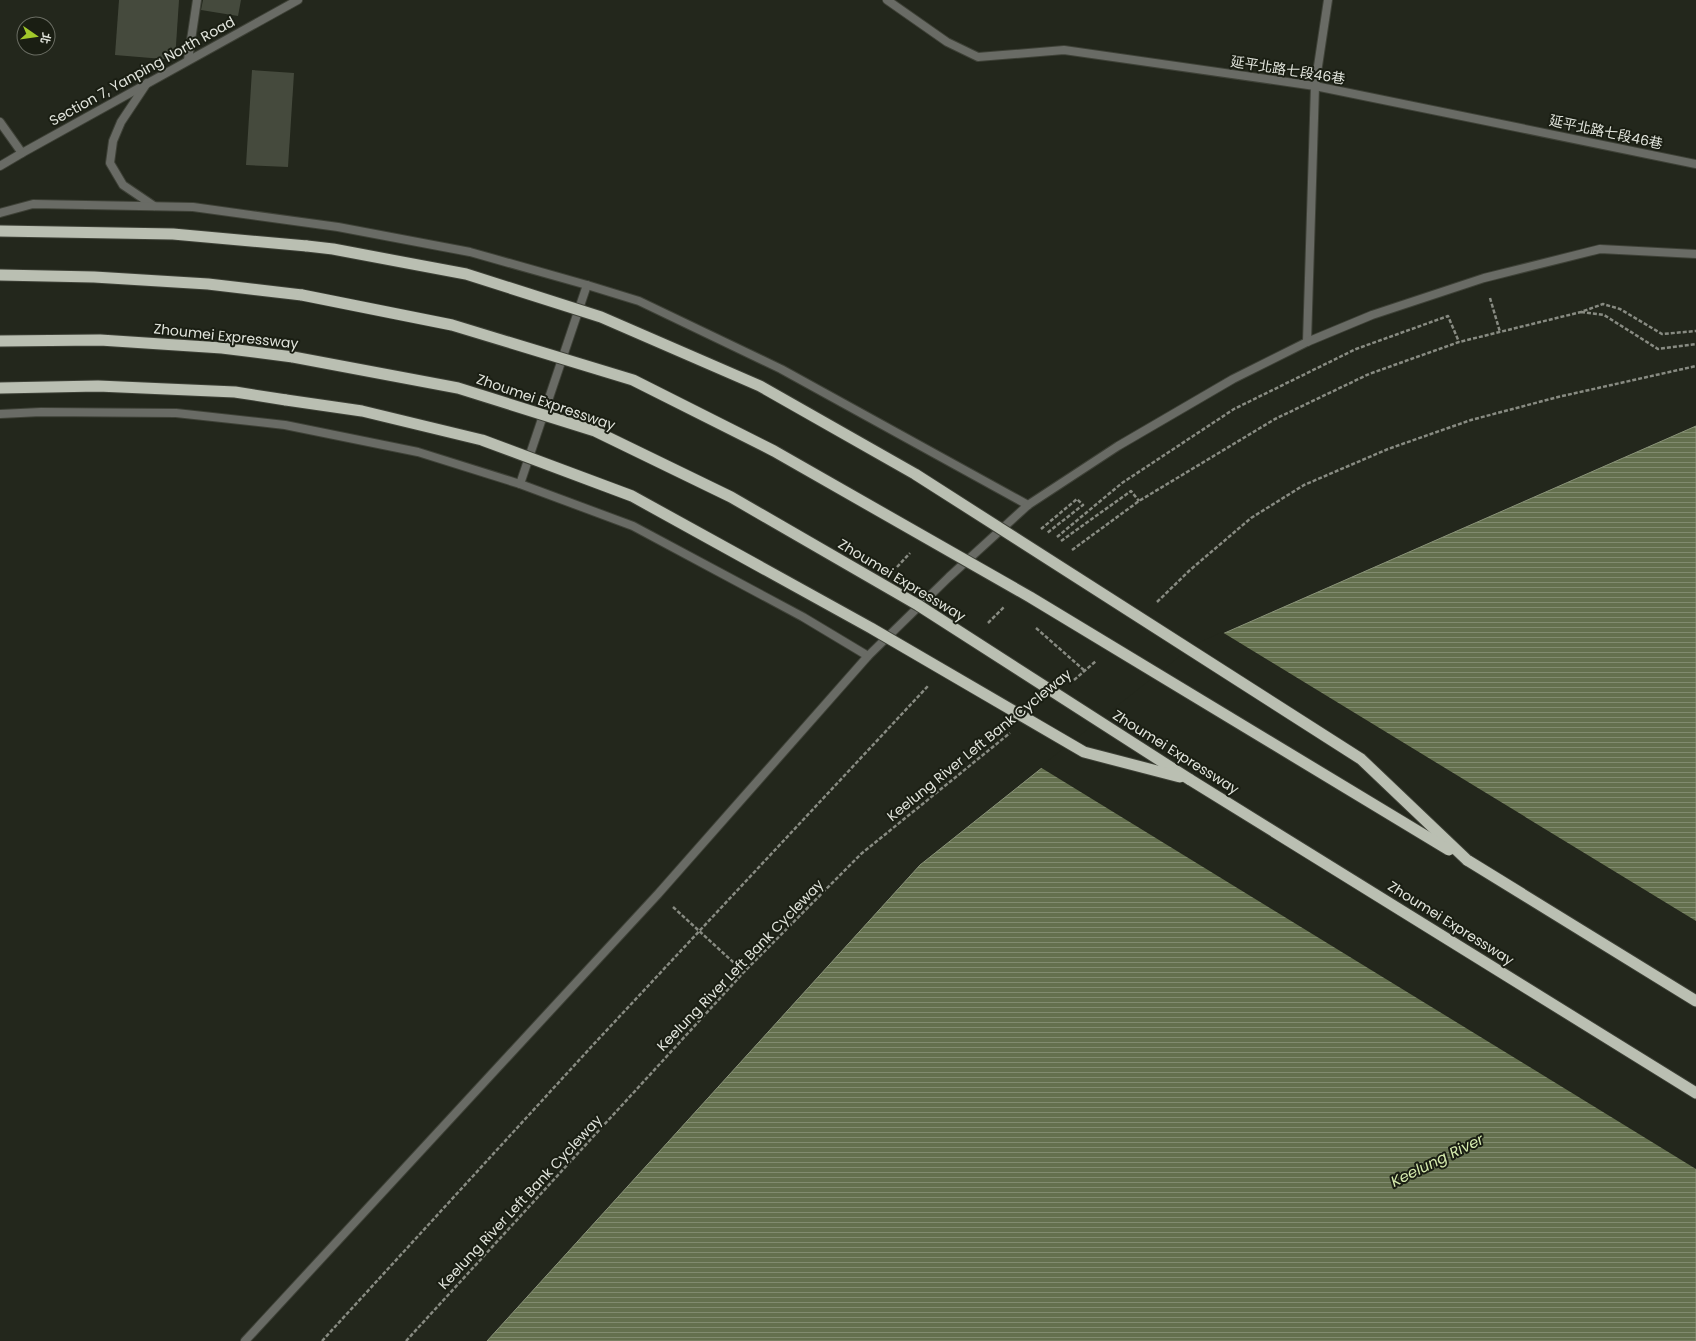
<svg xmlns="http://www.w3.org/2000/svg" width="1696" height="1341" font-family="Poppins,'Noto Sans TC',sans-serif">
	<defs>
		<pattern id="water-rules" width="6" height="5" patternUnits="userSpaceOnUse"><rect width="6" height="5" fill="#64704e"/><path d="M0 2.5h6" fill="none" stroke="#818b6f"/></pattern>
	</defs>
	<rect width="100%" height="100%" fill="#23271c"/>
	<!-- water -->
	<path fill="url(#water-rules)" stroke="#8a9379" d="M 1696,426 L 1696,1341 L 487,1341 L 920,865 L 1195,646 Z"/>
	<!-- pier -->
	<path fill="#23271c" d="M 1222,632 L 1696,921 L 1696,1169 L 1040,767 L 1194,645 Z"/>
	<!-- building -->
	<g fill="#454a3d">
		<path d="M 119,0 L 179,0 L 175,60 L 115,55 Z"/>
		<path d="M 203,0 L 241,0 L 238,16 L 201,10 Z"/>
		<path d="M 252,70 L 294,73 L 288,167 L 246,165 Z"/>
	</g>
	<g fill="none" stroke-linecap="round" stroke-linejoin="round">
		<!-- service casing -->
		<g stroke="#3e4137" stroke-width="10">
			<g id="service">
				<path d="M 887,0 L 947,42 L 978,57 L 1064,50 L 1315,86 L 1696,164"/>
				<path d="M 188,60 L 197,0"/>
				<path d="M 147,83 L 121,122 L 113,141 L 110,163 L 123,185 L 154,206"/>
				<path d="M 0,122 L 22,153"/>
				<path d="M 1307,342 L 1315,86 L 1328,0"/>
				<path d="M 520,484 L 587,285"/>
			</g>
		</g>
		<!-- minor casing -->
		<g stroke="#3e4137" stroke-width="10">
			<g id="minor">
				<path d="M 0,213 L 33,204 L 193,207 L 338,227 L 470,252 L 587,285 L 639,301 L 781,369 L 1028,505"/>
				<path d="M 0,414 L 41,412 L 176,413 L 285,425 L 418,452 L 520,484 L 633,526 L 803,617 L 868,656"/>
				<path d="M 245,1341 L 658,894 L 868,656 L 949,577 L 1028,505 L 1118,446 L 1233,379 L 1307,342 L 1372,315 L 1484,278 L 1600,249 L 1696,254"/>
			</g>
		</g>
		<!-- tertiary casing -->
		<g stroke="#3e4137" stroke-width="10">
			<path id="tertiary" d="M 0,166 L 22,153 L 298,0"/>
		</g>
		<!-- trunk casing -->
		<g stroke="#3e4137" stroke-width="13">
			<g id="trunk">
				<path d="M 0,231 L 173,234 L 307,246"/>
				<path d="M 0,275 L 94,277 L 208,284 L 302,295"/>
				<path d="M 0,341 L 100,340 L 222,348 L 293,357"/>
				<path d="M 0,388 L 98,386 L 235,392 L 286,400"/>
				<path d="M 1189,779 L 1696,1093"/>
				<path d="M 1467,860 L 1696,1001"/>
			</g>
		</g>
		<!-- path -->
		<g stroke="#888b82" stroke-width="2.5" stroke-dasharray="4 2" stroke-linecap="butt">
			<path d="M 1490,298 L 1500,332"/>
			<path d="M 1581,312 L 1604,315 L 1658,349 L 1696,344"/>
			<path d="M 1041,529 L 1077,499 L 1083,505 L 1047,533"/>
			<path d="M 1057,537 L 1122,483 L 1234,409 L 1356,349 L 1448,316 L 1459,342"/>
			<path d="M 1061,541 L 1131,491 L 1139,501"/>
			<path d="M 1072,550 L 1139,501 L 1275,419 L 1369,374 L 1459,342 L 1581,312 L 1603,304 L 1620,309 L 1662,334 L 1696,331"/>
			<path d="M 897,567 L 910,553"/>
			<path d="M 1157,602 L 1190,570 L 1251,518 L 1304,485 L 1388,449 L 1471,420 L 1558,397 L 1696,366"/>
			<path d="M 988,623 L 1004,607"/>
			<path d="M 1036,628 L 1085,671"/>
			<path d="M 1074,680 L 1096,661"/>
			<path d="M 673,907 L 744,972"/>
			<path d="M 322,1341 L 592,1046 L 928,686"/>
			<path d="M 406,1341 L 744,972 L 861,854 L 1010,733"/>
		</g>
		<!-- service -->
		<use href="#service" stroke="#696b65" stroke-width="8"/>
		<!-- minor -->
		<use href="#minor" stroke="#696b65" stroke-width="8"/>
		<!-- tertiary -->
		<use href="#tertiary" stroke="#696b65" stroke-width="8"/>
		<!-- trunk -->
		<use href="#trunk" stroke="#babfb2" stroke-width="11"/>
		<!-- trunk-bridge casing -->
		<g stroke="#3e4137" stroke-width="13" stroke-linecap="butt">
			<g id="trunk-bridge">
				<path d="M 307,246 L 333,249 L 466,274 L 601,317 L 760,386 L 915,474 L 1361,759 L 1467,860"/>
				<path d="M 302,295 L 452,325 L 633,380 L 774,451 L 1030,597 L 1449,850"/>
				<path d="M 293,357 L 458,388 L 595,431 L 731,497 L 918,605 L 1189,779"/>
				<path d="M 286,400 L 362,411 L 482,440 L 632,496 L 871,628 L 1084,752 L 1180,777"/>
			</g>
		</g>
		<!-- trunk-bridge -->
		<use href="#trunk-bridge" stroke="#babfb2" stroke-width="11"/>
	</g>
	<g text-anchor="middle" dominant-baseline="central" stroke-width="4" stroke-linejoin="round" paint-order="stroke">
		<!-- street labels -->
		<g font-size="14" fill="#e1e4dc" stroke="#1a1e13">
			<text transform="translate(1288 70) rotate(9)">延平北路七段46巷</text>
			<text transform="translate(142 71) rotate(-29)">Section 7, Yanping North Road</text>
			<text transform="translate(1606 132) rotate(12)">延平北路七段46巷</text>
			<text transform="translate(226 336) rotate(6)">Zhoumei Expressway</text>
			<text transform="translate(546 402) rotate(19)">Zhoumei Expressway</text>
			<text transform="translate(902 580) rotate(31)">Zhoumei Expressway</text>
			<text transform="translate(979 745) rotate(-39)">Keelung River Left Bank Cycleway</text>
			<text transform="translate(1176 752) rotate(32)">Zhoumei Expressway</text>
			<text transform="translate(1451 923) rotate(32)">Zhoumei Expressway</text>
			<text transform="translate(740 965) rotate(-46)">Keelung River Left Bank Cycleway</text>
			<text transform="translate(520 1202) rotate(-47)">Keelung River Left Bank Cycleway</text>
		</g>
		<!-- water labels -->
		<g font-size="15" font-style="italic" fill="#d6ebae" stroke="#1a1e13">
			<text transform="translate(1437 1160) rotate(-26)">Keelung River</text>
		</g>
	</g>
	<!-- north arrow -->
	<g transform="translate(36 36) rotate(103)"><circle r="19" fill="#1a1e13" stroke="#6a6d63"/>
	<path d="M0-3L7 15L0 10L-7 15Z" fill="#a1c92a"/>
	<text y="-6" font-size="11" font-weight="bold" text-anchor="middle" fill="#e1e4dc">北</text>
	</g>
</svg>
